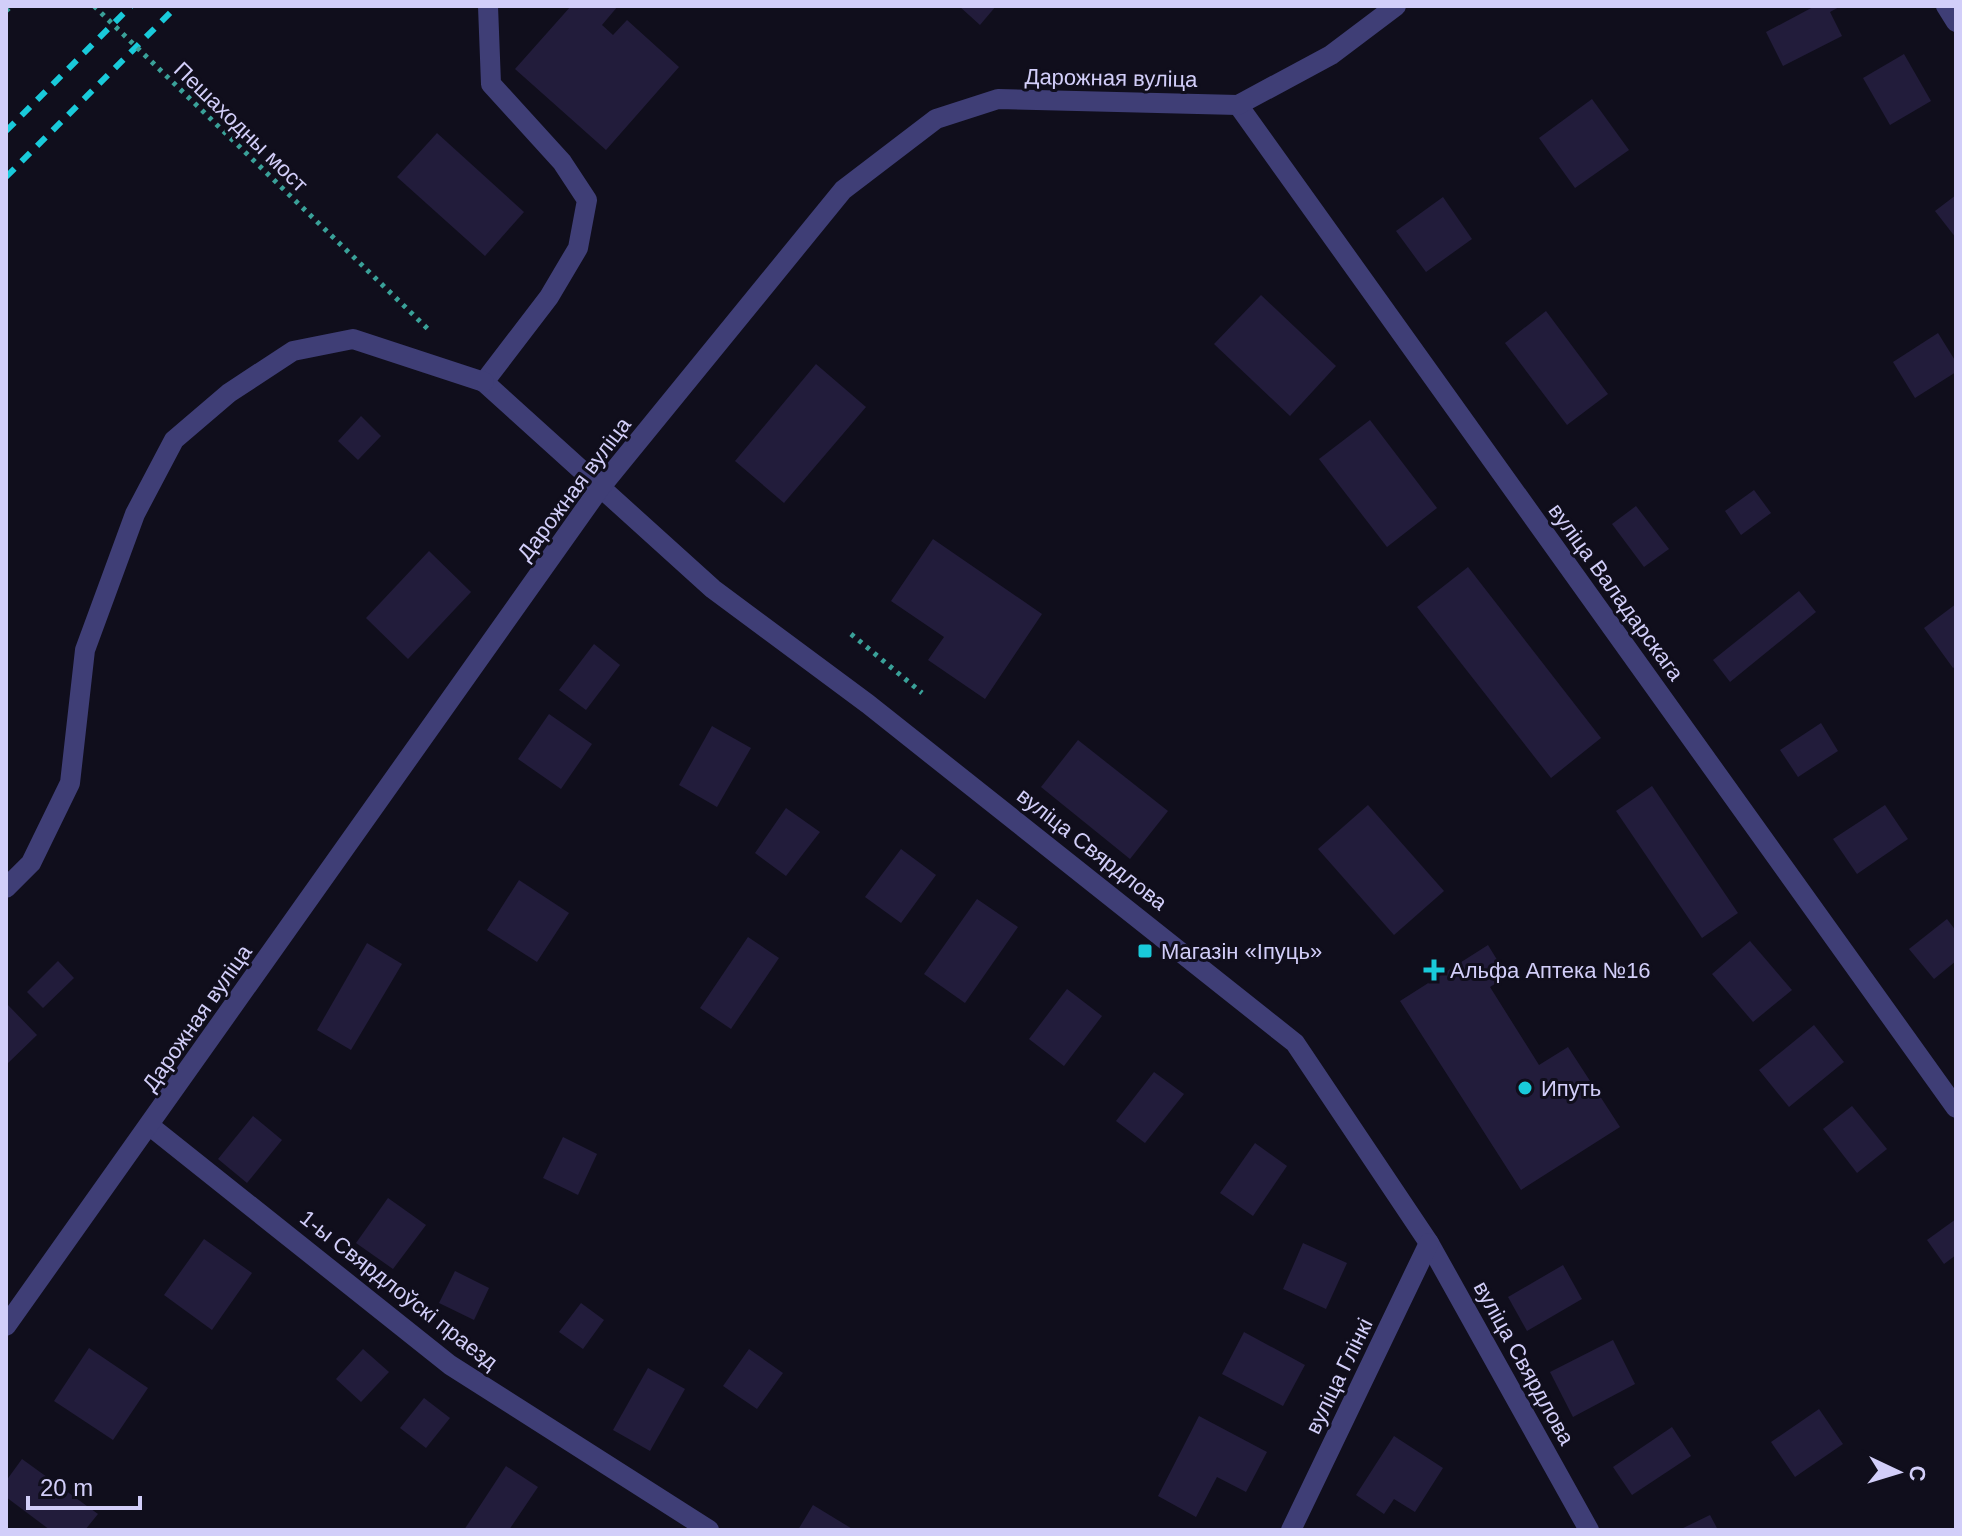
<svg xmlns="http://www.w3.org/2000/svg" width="1962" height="1536" font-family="Helvetica,sans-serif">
	<rect width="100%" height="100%" fill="#100e1c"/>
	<!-- building -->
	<g fill="#221c3b">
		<path d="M 571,6 L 618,6 L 602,25 L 613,35 L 627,20 L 679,67 L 606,150 L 515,69 Z"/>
		<path d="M 959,6 L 996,6 L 980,25 Z"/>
		<path d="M 1815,6 L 1841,6 L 1830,12 L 1842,36 L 1783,66 L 1766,32 Z"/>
		<path d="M 1904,54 L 1931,101 L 1890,125 L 1863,78 Z"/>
		<path d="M 1592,99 L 1629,150 L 1575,188 L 1539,138 Z"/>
		<path d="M 437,133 L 524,212 L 485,256 L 397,177 Z"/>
		<path d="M 1956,195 L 1956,238 L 1935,211 Z"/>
		<path d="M 1443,197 L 1472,239 L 1426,272 L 1396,231 Z"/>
		<path d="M 1261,295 L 1336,366 L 1290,416 L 1214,344 Z"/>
		<path d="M 1546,311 L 1608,394 L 1567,425 L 1505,343 Z"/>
		<path d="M 1938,333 L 1956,362 L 1956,372 L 1915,398 L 1893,362 Z"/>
		<path d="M 816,364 L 866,407 L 784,503 L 735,461 Z"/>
		<path d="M 361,416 L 381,436 L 358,460 L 338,441 Z"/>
		<path d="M 1370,420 L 1437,508 L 1387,547 L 1319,459 Z"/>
		<path d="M 1754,490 L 1771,513 L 1741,535 L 1725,511 Z"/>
		<path d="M 1636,506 L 1669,549 L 1644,567 L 1612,524 Z"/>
		<path d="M 933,539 L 1042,614 L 985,699 L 928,660 L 944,637 L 891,601 Z"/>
		<path d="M 429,551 L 471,592 L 408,659 L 366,618 Z"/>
		<path d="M 1468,567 L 1601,738 L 1551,778 L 1417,607 Z"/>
		<path d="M 1799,591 L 1816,612 L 1730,682 L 1713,660 Z"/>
		<path d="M 1956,604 L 1956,666 L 1953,668 L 1924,628 Z"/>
		<path d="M 594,644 L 620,665 L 586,710 L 559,690 Z"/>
		<path d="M 549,714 L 592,744 L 561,789 L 518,759 Z"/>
		<path d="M 1821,723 L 1838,751 L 1798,777 L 1780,750 Z"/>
		<path d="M 712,726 L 751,748 L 717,807 L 679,785 Z"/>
		<path d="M 1078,740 L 1168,811 L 1130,859 L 1041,787 Z"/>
		<path d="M 1652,786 L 1738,913 L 1702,938 L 1616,811 Z"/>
		<path d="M 1368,805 L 1444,891 L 1394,935 L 1318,849 Z"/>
		<path d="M 1885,805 L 1908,839 L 1857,874 L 1833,839 Z"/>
		<path d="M 786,808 L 820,832 L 786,876 L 755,853 Z"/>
		<path d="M 901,849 L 936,875 L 901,923 L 865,897 Z"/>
		<path d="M 519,880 L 569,913 L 537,962 L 487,930 Z"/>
		<path d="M 977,899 L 1018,927 L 965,1003 L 924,974 Z"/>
		<path d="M 1947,919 L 1956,931 L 1956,961 L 1934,979 L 1909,949 Z"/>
		<path d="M 748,937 L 779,958 L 731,1029 L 700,1008 Z"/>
		<path d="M 1750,941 L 1792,990 L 1753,1022 L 1712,974 Z"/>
		<path d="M 367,943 L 402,964 L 351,1050 L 317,1030 Z"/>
		<path d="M 1488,945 L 1507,976 L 1490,987 L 1539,1065 L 1568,1047 L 1620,1127 L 1521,1190 L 1400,1001 Z"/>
		<path d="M 58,961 L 74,978 L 43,1008 L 27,992 Z"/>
		<path d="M 1067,989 L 1102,1016 L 1064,1066 L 1029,1039 Z"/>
		<path d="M 6,1003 L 37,1035 L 6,1065 Z"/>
		<path d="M 1814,1025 L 1844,1062 L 1789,1107 L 1759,1070 Z"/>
		<path d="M 1154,1072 L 1184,1094 L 1145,1143 L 1116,1121 Z"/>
		<path d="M 1852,1106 L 1887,1149 L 1857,1173 L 1823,1129 Z"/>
		<path d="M 253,1116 L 282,1140 L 247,1183 L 218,1159 Z"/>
		<path d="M 563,1137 L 597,1154 L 578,1195 L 543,1178 Z"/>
		<path d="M 1255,1143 L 1287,1166 L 1253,1216 L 1220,1193 Z"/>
		<path d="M 388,1198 L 426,1225 L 393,1269 L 356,1243 Z"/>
		<path d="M 1956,1219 L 1956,1255 L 1944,1264 L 1927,1240 Z"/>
		<path d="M 204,1239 L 252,1273 L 212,1330 L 164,1295 Z"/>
		<path d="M 1303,1243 L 1347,1263 L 1326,1309 L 1283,1289 Z"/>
		<path d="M 1563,1265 L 1582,1299 L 1527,1331 L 1508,1297 Z"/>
		<path d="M 455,1271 L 489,1288 L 474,1320 L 439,1303 Z"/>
		<path d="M 581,1303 L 604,1320 L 583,1349 L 559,1332 Z"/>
		<path d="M 1244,1332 L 1305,1365 L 1283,1406 L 1222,1374 Z"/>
		<path d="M 1613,1340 L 1635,1384 L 1573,1417 L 1550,1372 Z"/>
		<path d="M 89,1348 L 148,1388 L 113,1440 L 54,1401 Z"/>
		<path d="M 363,1349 L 389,1372 L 361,1402 L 336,1379 Z"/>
		<path d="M 749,1349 L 783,1373 L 757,1409 L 723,1386 Z"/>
		<path d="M 648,1368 L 685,1389 L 650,1451 L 613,1430 Z"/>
		<path d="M 424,1398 L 450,1418 L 426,1448 L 400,1428 Z"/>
		<path d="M 1819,1409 L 1843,1444 L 1795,1477 L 1771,1442 Z"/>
		<path d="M 1199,1416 L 1267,1452 L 1246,1492 L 1217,1477 L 1196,1517 L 1158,1496 Z"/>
		<path d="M 1672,1427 L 1691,1456 L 1632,1495 L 1613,1467 Z"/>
		<path d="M 1394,1436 L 1443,1468 L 1415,1512 L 1394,1499 L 1384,1514 L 1356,1495 Z"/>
		<path d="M 22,1459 L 98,1514 L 85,1530 L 50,1530 L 6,1497 L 6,1481 Z"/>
		<path d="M 506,1466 L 538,1487 L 509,1530 L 464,1530 Z"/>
		<path d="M 813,1505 L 854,1530 L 798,1530 Z"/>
		<path d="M 1710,1515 L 1718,1530 L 1679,1530 Z"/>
	</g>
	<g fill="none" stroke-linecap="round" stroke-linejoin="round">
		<!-- path -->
		<g stroke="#3aa199" stroke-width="5" stroke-dasharray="4 6" stroke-linecap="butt">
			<path d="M 6,11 L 11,6"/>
			<path d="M 367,270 L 431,332"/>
			<path d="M 851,634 L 922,693"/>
		</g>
		<!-- minor -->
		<g stroke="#3f3e76" stroke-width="20">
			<path d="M 488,6 L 491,84 L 562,162 L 587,200 L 578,248 L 549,297 L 484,382 L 713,589 L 868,704 L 1295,1043 L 1429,1243 L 1589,1530"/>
			<path d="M 1946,6 L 1956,22"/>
			<path d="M 1238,105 L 1956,1108"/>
			<path d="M 6,888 L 31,863 L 70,783 L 85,650 L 135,514 L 174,440 L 229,393 L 293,351 L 353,339 L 484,382"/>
			<path d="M 150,1126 L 450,1365 L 709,1530"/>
			<path d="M 6,1326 L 600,488 L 843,190 L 936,119 L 998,99 L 1238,105 L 1331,55 L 1396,6"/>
			<path d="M 1291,1530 L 1429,1243"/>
		</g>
		<!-- rail -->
		<g stroke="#19cada" stroke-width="6" stroke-dasharray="12 10" stroke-linecap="butt">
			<path d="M 6,131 L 131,6"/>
			<path d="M 6,177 L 177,6"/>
		</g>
		<!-- path-bridge -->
		<path stroke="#3aa199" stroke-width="5" stroke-dasharray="4 6" stroke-linecap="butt" d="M 94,6 L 367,270"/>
	</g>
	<!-- markers -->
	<g fill="#19cada" stroke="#100e1c" stroke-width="3">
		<rect x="1137" y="943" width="16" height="16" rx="4"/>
		<path d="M1430 958h8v8h8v8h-8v8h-8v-8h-8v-8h8z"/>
		<circle cx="1525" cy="1088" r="8"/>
	</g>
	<g text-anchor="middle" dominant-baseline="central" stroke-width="6" stroke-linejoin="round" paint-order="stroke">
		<!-- street labels -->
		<g font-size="22" fill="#d2cef9" stroke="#100e1c">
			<text transform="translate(1111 78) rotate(1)">Дарожная вуліца</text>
			<text transform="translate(241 127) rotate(44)">Пешаходны мост</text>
			<text transform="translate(574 489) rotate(-53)">Дарожная вуліца</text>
			<text transform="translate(1616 592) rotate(54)">вуліца Валадарскага</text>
			<text transform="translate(1092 849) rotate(38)">вуліца Свярдлова</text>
			<text transform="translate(197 1018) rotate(-55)">Дарожная вуліца</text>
			<text transform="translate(399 1290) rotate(38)">1-ы Свярдлоўскі праезд</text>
			<text transform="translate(1524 1363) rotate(61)">вуліца Свярдлова</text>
			<text transform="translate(1339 1376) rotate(-64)">вуліца Глінкі</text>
		</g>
		<!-- poi labels -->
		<g font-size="22" fill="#d2cef9" stroke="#100e1c" text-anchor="start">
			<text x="1161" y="951">Магазін «Іпуць»</text>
			<text x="1450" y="970">Альфа Аптека №16</text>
			<text x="1541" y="1088">Ипуть</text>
		</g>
	</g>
	<!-- border -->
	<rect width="1962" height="1536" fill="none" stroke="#d2cef9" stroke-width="16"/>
	<!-- north arrow -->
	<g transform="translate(1898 1472) rotate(94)" stroke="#100e1c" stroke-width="6" paint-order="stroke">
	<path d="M0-6L14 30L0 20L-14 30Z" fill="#d2cef9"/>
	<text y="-12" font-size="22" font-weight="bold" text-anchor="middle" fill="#d2cef9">С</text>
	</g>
	<!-- scale -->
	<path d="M28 1496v12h112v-12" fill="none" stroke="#d2cef9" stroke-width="4"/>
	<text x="40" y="1496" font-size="24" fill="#d2cef9" stroke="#100e1c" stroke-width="6" paint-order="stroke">20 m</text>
</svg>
